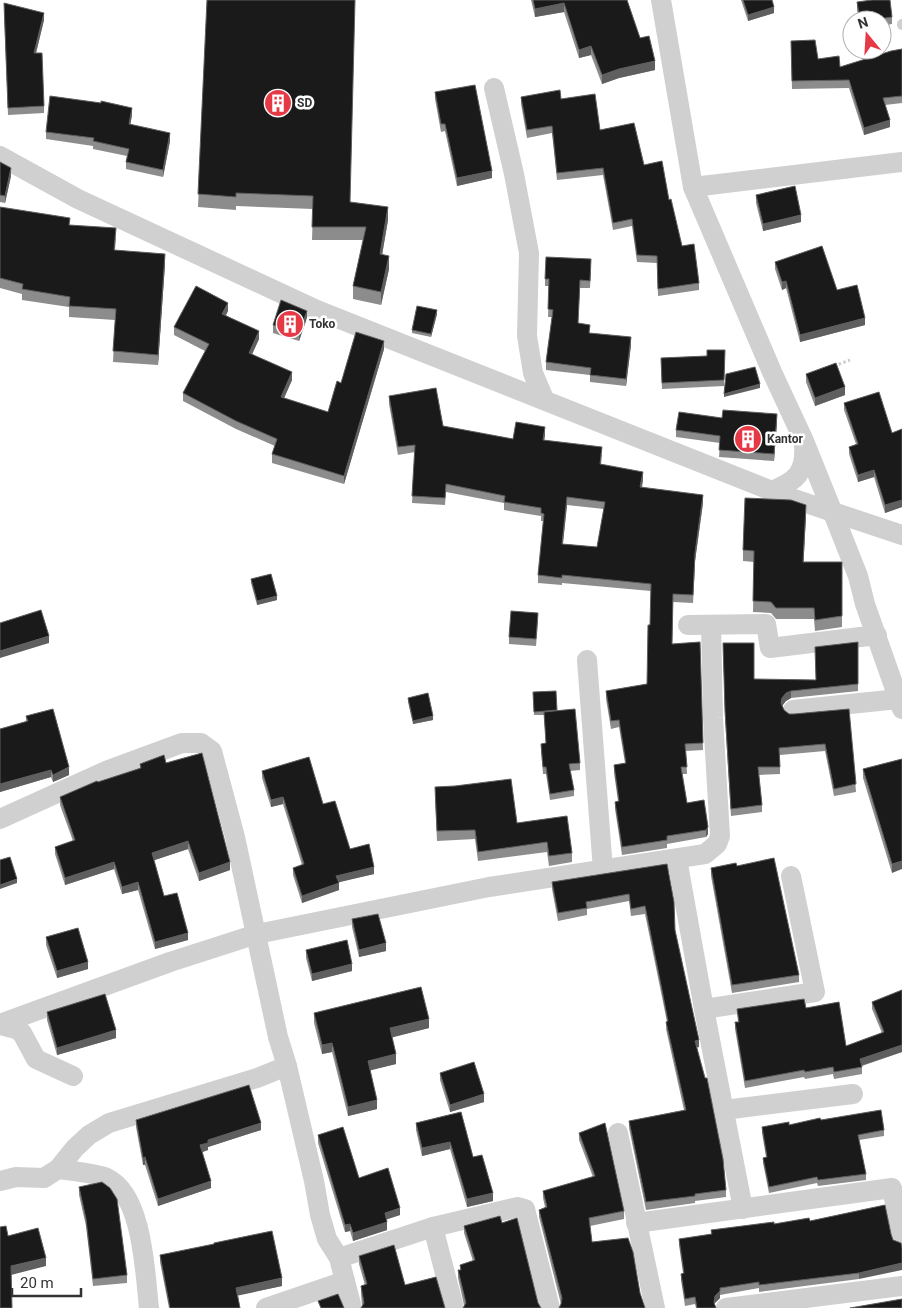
<svg xmlns="http://www.w3.org/2000/svg" width="902" height="1308" font-family="Roboto,sans-serif">
	<rect width="100%" height="100%" fill="#fff"/>
	<g fill="none" stroke-linecap="round" stroke-linejoin="round">
		<!-- path -->
		<path stroke="#cdcdcd" stroke-width="3" stroke-dasharray="2.5 2.5" stroke-linecap="butt" d="M 834,366 L 850,360"/>
		<!-- service -->
		<path stroke="#d0d0d0" stroke-width="10" d="M 902,24 L 902,25"/>
		<!-- minor -->
		<g stroke="#d0d0d0" stroke-width="20">
			<path d="M 661,0 L 693,187 L 772,372 L 804,441 L 833,513 L 858,576 L 865,604 L 902,709"/>
			<path d="M 494,88 L 514,174 L 529,253 L 527,336 L 533,373 L 544,399"/>
			<path d="M 0,156 L 78,199 L 317,310 L 782,495 L 902,535"/>
			<path d="M 693,187 L 902,162"/>
			<path d="M 772,491 C 796,481 806,473 804,445"/>
			<path d="M 688,625 L 766,624 L 770,648 L 877,635"/>
			<path d="M 587,660 L 603,870"/>
			<path d="M 793,710 L 898,699"/>
			<path d="M 0,819 L 106,771 L 182,743 L 201,743 L 212,751 L 235,837 L 278,1037 L 287,1066 L 257,1078 L 109,1123 L 89,1135 L 75,1148 L 58,1169 L 44,1178 L 16,1177 L 0,1181"/>
			<path d="M 677,859 L 704,1009 L 743,1209"/>
			<path d="M 704,1009 L 815,992 L 791,876"/>
			<path d="M 0,1024 L 170,962 L 257,934 L 489,887 L 705,854 L 717,844 L 720,836 L 713,718 L 711,625"/>
			<path d="M 0,1025 L 16,1029 L 22,1033 L 36,1059 L 73,1076"/>
			<path d="M 287,1066 L 314,1181 L 320,1215 L 327,1239 L 339,1258 L 352,1308"/>
			<path d="M 724,1110 L 853,1094"/>
			<path d="M 618,1133 L 655,1308"/>
			<path d="M 58,1169 C 70,1171 96,1173 107,1178 C 143,1195 145,1273 149,1308"/>
			<path d="M 636,1223 L 892,1188 L 902,1238"/>
			<path d="M 433,1227 L 518,1207 L 525,1209 L 550,1308"/>
			<path d="M 339,1258 L 433,1227 L 454,1308"/>
			<path d="M 266,1308 L 345,1281"/>
			<path d="M 726,1308 L 902,1286"/>
		</g>
	</g>
	<!-- wall -->
	<g fill="#8c8c8c" fill-rule="evenodd">
		<path d="M 207,0 L 350,202 L 388,220 L 382,255 L 389,269 L 381,305 L 353,299 L 353,286 L 363,240 L 312,240 L 313,209 L 236,206 L 236,210 L 198,207 Z"/>
		<path d="M 531,0 L 627,0 L 640,38 L 655,70 L 619,78 L 602,84 L 591,55 L 579,58 L 564,12 L 535,17 Z"/>
		<path d="M 741,0 L 772,0 L 774,13 L 748,21 Z"/>
		<path d="M 857,2 L 892,17 L 892,24 L 882,26 L 882,20 L 859,20 L 857,10 Z"/>
		<path d="M 4,11 L 44,20 L 36,53 L 44,106 L 44,113 L 8,115 Z"/>
		<path d="M 791,41 L 818,59 L 840,67 L 902,49 L 902,103 L 885,105 L 890,127 L 864,135 L 849,88 L 792,89 Z"/>
		<path d="M 435,92 L 492,178 L 457,186 L 445,131 L 441,132 L 435,99 Z"/>
		<path d="M 521,97 L 561,99 L 644,165 L 669,200 L 682,246 L 699,283 L 699,290 L 658,296 L 657,263 L 637,262 L 632,226 L 613,230 L 603,175 L 557,180 L 552,133 L 527,138 L 521,104 Z"/>
		<path d="M 132,115 L 130,125 L 170,141 L 163,177 L 126,169 L 126,162 L 127,156 L 93,149 L 93,146 L 46,139 L 46,132 Z"/>
		<path d="M 0,162 L 11,176 L 5,203 L 0,202 Z"/>
		<path d="M 756,195 L 801,222 L 763,231 L 756,203 Z"/>
		<path d="M 0,207 L 70,225 L 116,238 L 115,250 L 165,264 L 158,365 L 113,362 L 115,320 L 69,317 L 69,307 L 22,300 L 22,294 L 0,288 Z"/>
		<path d="M 775,262 L 865,325 L 800,342 L 786,288 L 782,290 L 775,269 Z"/>
		<path d="M 591,267 L 590,288 L 580,288 L 578,323 L 590,333 L 631,345 L 626,386 L 590,382 L 590,375 L 546,370 L 546,362 L 552,317 L 548,317 L 549,286 L 545,286 L 545,279 Z"/>
		<path d="M 228,311 L 226,315 L 259,339 L 252,354 L 292,380 L 284,398 L 328,412 L 341,383 L 384,349 L 344,484 L 272,463 L 272,454 L 275,446 L 236,429 L 183,401 L 183,393 L 205,351 L 174,335 L 174,327 Z"/>
		<path d="M 437,314 L 431,337 L 412,333 L 412,330 Z"/>
		<path d="M 307,318 L 299,341 L 273,333 L 273,325 Z"/>
		<path d="M 725,350 L 724,386 L 662,389 L 661,358 L 707,356 Z"/>
		<path d="M 806,374 L 845,395 L 815,406 L 806,382 Z"/>
		<path d="M 389,396 L 443,426 L 513,439 L 545,435 L 544,440 L 602,455 L 601,464 L 643,480 L 642,488 L 703,503 L 695,561 L 693,603 L 673,602 L 672,644 L 700,642 L 703,750 L 686,751 L 687,774 L 682,774 L 687,803 L 704,800 L 708,834 L 706,837 L 667,844 L 667,848 L 622,855 L 615,809 L 615,802 L 618,801 L 614,773 L 614,765 L 625,763 L 619,727 L 611,729 L 606,699 L 606,691 L 647,684 L 650,625 L 651,591 L 562,583 L 562,585 L 538,583 L 538,575 L 544,521 L 541,521 L 541,516 L 504,510 L 504,503 L 446,492 L 445,505 L 412,503 L 415,452 L 398,455 L 389,404 ZM 567,505 L 604,509 L 597,547 L 563,544 Z"/>
		<path d="M 844,403 L 892,433 L 902,429 L 902,507 L 885,513 L 874,477 L 858,482 L 849,454 L 849,447 L 856,444 L 844,410 Z"/>
		<path d="M 722,418 L 777,421 L 774,461 L 719,457 L 720,443 L 676,437 L 676,430 Z"/>
		<path d="M 806,515 L 803,562 L 842,562 L 842,627 L 815,631 L 814,619 L 776,619 L 771,613 L 753,612 L 754,562 L 743,561 L 743,550 Z"/>
		<path d="M 251,579 L 277,600 L 257,605 L 251,583 Z"/>
		<path d="M 538,621 L 536,646 L 509,644 L 509,637 Z"/>
		<path d="M 858,642 L 858,691 L 791,698 L 786,701 L 782,706 L 784,710 L 789,714 L 794,714 L 849,709 L 856,792 L 834,796 L 825,751 L 780,755 L 780,774 L 759,775 L 762,805 L 762,812 L 731,816 L 725,718 L 723,643 L 754,679 L 816,680 Z"/>
		<path d="M 533,692 L 557,711 L 580,763 L 580,770 L 570,771 L 574,790 L 574,796 L 550,800 L 546,774 L 543,774 L 541,750 L 541,744 L 546,743 L 544,715 L 534,715 Z"/>
		<path d="M 408,698 L 433,720 L 413,724 L 408,702 Z"/>
		<path d="M 26,716 L 69,775 L 53,782 L 51,777 L 0,792 L 0,729 L 26,722 Z"/>
		<path d="M 902,759 L 892,873 L 863,778 L 863,769 Z"/>
		<path d="M 166,763 L 230,870 L 199,881 L 188,849 L 154,860 L 164,896 L 188,940 L 155,949 L 138,890 L 122,894 L 114,869 L 65,885 L 55,854 L 55,847 L 73,841 L 60,805 L 60,797 L 98,782 L 140,769 L 140,764 Z"/>
		<path d="M 262,771 L 323,804 L 350,849 L 374,874 L 338,882 L 339,890 L 302,903 L 293,875 L 293,868 L 302,865 L 283,804 L 271,807 L 262,778 Z"/>
		<path d="M 435,796 L 517,823 L 572,853 L 572,862 L 549,866 L 547,852 L 478,861 L 475,839 L 437,841 Z"/>
		<path d="M 667,864 L 675,930 L 699,1047 L 697,1047 L 726,1190 L 726,1197 L 695,1201 L 695,1203 L 646,1210 L 629,1128 L 629,1121 L 684,1110 L 666,1029 L 667,1022 L 662,997 L 645,914 L 631,916 L 629,901 L 587,909 L 587,915 L 558,921 L 552,889 L 552,882 Z"/>
		<path d="M 737,866 L 799,975 L 799,982 L 732,993 L 711,876 L 711,868 Z"/>
		<path d="M 352,919 L 386,951 L 359,957 L 352,927 Z"/>
		<path d="M 46,937 L 88,969 L 57,978 L 46,945 Z"/>
		<path d="M 306,950 L 352,971 L 312,981 L 306,958 Z"/>
		<path d="M 902,990 L 902,1052 L 862,1066 L 862,1074 L 834,1079 L 833,1074 L 805,1079 L 804,1077 L 745,1088 L 735,1029 L 735,1022 L 738,1022 L 737,1009 L 806,1008 L 846,1046 L 882,1033 L 872,1009 L 872,1002 Z"/>
		<path d="M 47,1012 L 116,1038 L 57,1055 L 47,1020 Z"/>
		<path d="M 314,1013 L 429,1028 L 392,1037 L 396,1064 L 370,1070 L 377,1109 L 348,1116 L 332,1052 L 322,1054 L 314,1023 Z"/>
		<path d="M 440,1073 L 484,1102 L 450,1112 L 440,1080 Z"/>
		<path d="M 461,1112 L 473,1157 L 493,1201 L 467,1207 L 450,1149 L 422,1156 L 416,1130 L 416,1123 Z"/>
		<path d="M 136,1120 L 261,1130 L 208,1147 L 208,1150 L 202,1152 L 211,1188 L 158,1206 L 145,1165 L 143,1165 L 136,1127 Z"/>
		<path d="M 821,1120 L 884,1130 L 884,1136 L 859,1140 L 866,1174 L 866,1180 L 818,1186 L 817,1183 L 769,1193 L 763,1163 L 763,1158 L 766,1157 L 762,1133 L 762,1127 L 789,1125 Z"/>
		<path d="M 579,1133 L 624,1211 L 624,1219 L 590,1226 L 592,1242 L 640,1293 L 561,1304 L 539,1217 L 539,1210 L 545,1207 L 543,1198 L 543,1191 L 593,1177 L 579,1140 Z"/>
		<path d="M 318,1135 L 359,1178 L 400,1215 L 387,1219 L 387,1230 L 353,1241 L 350,1231 L 345,1232 L 318,1143 Z"/>
		<path d="M 79,1187 L 127,1275 L 127,1283 L 93,1286 L 86,1226 L 79,1195 Z"/>
		<path d="M 885,1205 L 859,1279 L 759,1292 L 759,1288 L 720,1295 L 720,1298 L 715,1303 L 715,1305 L 716,1308 L 696,1308 L 695,1304 L 685,1306 L 681,1280 L 681,1274 L 683,1273 L 679,1245 L 679,1239 L 711,1234 L 711,1230 L 774,1224 L 810,1221 Z"/>
		<path d="M 502,1223 L 538,1303 L 464,1305 L 458,1278 L 458,1270 L 460,1270 L 460,1265 L 473,1261 L 464,1233 L 464,1226 Z"/>
		<path d="M 160,1255 L 282,1286 L 238,1295 L 240,1308 L 169,1308 L 160,1262 Z"/>
		<path d="M 359,1256 L 405,1285 L 362,1305 L 361,1294 L 361,1286 L 365,1285 L 359,1264 Z"/>
	</g>
	<!-- shaded-wall -->
	<g fill="#5f5f5f">
		<path d="M 564,3 L 564,12 L 535,17 L 535,9 Z"/>
		<path d="M 774,7 L 774,13 L 748,21 L 748,15 Z"/>
		<path d="M 44,13 L 44,20 L 34,61 L 34,53 Z"/>
		<path d="M 591,46 L 591,55 L 579,58 L 579,50 Z"/>
		<path d="M 655,61 L 655,70 L 619,78 L 602,84 L 602,75 L 619,69 Z"/>
		<path d="M 132,108 L 132,115 L 129,132 L 129,124 Z"/>
		<path d="M 890,120 L 890,127 L 864,135 L 864,128 Z"/>
		<path d="M 170,133 L 170,141 L 163,177 L 163,170 Z"/>
		<path d="M 11,168 L 11,176 L 5,203 L 5,196 Z"/>
		<path d="M 492,171 L 492,178 L 457,186 L 457,178 Z"/>
		<path d="M 388,207 L 388,220 L 380,267 L 380,254 Z"/>
		<path d="M 801,215 L 801,222 L 763,231 L 763,224 Z"/>
		<path d="M 165,254 L 165,264 L 158,365 L 158,355 Z"/>
		<path d="M 389,256 L 389,269 L 381,305 L 381,292 Z"/>
		<path d="M 786,281 L 786,288 L 782,290 L 782,282 Z"/>
		<path d="M 228,303 L 228,311 L 222,322 L 222,314 Z"/>
		<path d="M 437,310 L 437,314 L 431,337 L 431,334 Z"/>
		<path d="M 307,311 L 307,318 L 299,341 L 299,333 Z"/>
		<path d="M 865,318 L 865,325 L 800,342 L 800,335 Z"/>
		<path d="M 259,331 L 259,339 L 249,361 L 249,353 Z"/>
		<path d="M 631,337 L 631,345 L 626,386 L 626,379 Z"/>
		<path d="M 384,341 L 384,349 L 344,484 L 344,476 Z"/>
		<path d="M 292,372 L 292,380 L 281,405 L 281,397 Z"/>
		<path d="M 760,384 L 760,388 L 724,397 L 724,394 Z"/>
		<path d="M 845,387 L 845,395 L 815,406 L 815,398 Z"/>
		<path d="M 777,414 L 777,421 L 774,461 L 774,454 Z"/>
		<path d="M 545,427 L 545,435 L 543,448 L 543,440 Z"/>
		<path d="M 874,470 L 874,477 L 858,482 L 858,475 Z"/>
		<path d="M 643,472 L 643,480 L 640,495 L 640,487 Z"/>
		<path d="M 703,495 L 703,503 L 695,561 L 693,603 L 695,553 Z"/>
		<path d="M 567,497 L 567,505 L 562,551 L 562,544 Z"/>
		<path d="M 902,500 L 902,507 L 885,513 L 885,505 Z"/>
		<path d="M 806,505 L 806,515 L 803,573 L 803,562 Z"/>
		<path d="M 277,596 L 277,600 L 257,605 L 257,601 Z"/>
		<path d="M 49,636 L 49,643 L 0,658 L 0,651 Z"/>
		<path d="M 791,691 L 791,698 L 786,701 L 782,706 L 781,703 L 782,698 L 786,693 Z"/>
		<path d="M 433,716 L 433,720 L 413,724 L 413,721 Z"/>
		<path d="M 69,767 L 69,775 L 53,782 L 53,775 Z"/>
		<path d="M 51,770 L 51,777 L 0,792 L 0,784 Z"/>
		<path d="M 283,797 L 283,804 L 271,807 L 271,800 Z"/>
		<path d="M 708,827 L 708,834 L 706,837 L 706,830 Z"/>
		<path d="M 188,841 L 188,849 L 152,861 L 152,853 Z"/>
		<path d="M 902,861 L 902,869 L 892,873 L 892,864 Z"/>
		<path d="M 114,862 L 114,869 L 65,885 L 65,878 Z"/>
		<path d="M 230,862 L 230,870 L 199,881 L 199,873 Z"/>
		<path d="M 374,867 L 374,874 L 336,883 L 336,876 Z"/>
		<path d="M 17,879 L 17,883 L 0,889 L 0,885 Z"/>
		<path d="M 138,882 L 138,890 L 122,894 L 122,887 Z"/>
		<path d="M 339,883 L 339,890 L 302,903 L 302,896 Z"/>
		<path d="M 188,933 L 188,940 L 155,949 L 155,942 Z"/>
		<path d="M 386,943 L 386,951 L 359,957 L 359,950 Z"/>
		<path d="M 88,962 L 88,969 L 57,978 L 57,971 Z"/>
		<path d="M 352,964 L 352,971 L 312,981 L 312,974 Z"/>
		<path d="M 429,1019 L 429,1028 L 390,1038 L 390,1028 Z"/>
		<path d="M 116,1030 L 116,1038 L 57,1055 L 57,1048 Z"/>
		<path d="M 699,1040 L 699,1047 L 695,1048 L 695,1041 Z"/>
		<path d="M 332,1043 L 332,1052 L 322,1054 L 322,1045 Z"/>
		<path d="M 902,1045 L 902,1052 L 860,1066 L 860,1059 Z"/>
		<path d="M 396,1054 L 396,1064 L 368,1071 L 368,1061 Z"/>
		<path d="M 484,1094 L 484,1102 L 450,1112 L 450,1105 Z"/>
		<path d="M 377,1100 L 377,1109 L 348,1116 L 348,1107 Z"/>
		<path d="M 261,1123 L 261,1130 L 208,1147 L 208,1150 L 200,1153 L 200,1145 L 208,1140 Z"/>
		<path d="M 450,1142 L 450,1149 L 422,1156 L 422,1148 Z"/>
		<path d="M 145,1157 L 145,1165 L 143,1165 L 143,1158 Z"/>
		<path d="M 211,1181 L 211,1188 L 158,1206 L 158,1199 Z"/>
		<path d="M 493,1193 L 493,1201 L 467,1207 L 467,1199 Z"/>
		<path d="M 400,1208 L 400,1215 L 385,1220 L 385,1213 Z"/>
		<path d="M 387,1222 L 387,1230 L 353,1241 L 353,1233 Z"/>
		<path d="M 350,1224 L 350,1231 L 345,1232 L 345,1225 Z"/>
		<path d="M 46,1258 L 46,1266 L 11,1275 L 11,1266 Z"/>
		<path d="M 902,1263 L 902,1270 L 859,1279 L 859,1273 Z"/>
		<path d="M 282,1278 L 282,1286 L 236,1296 L 236,1288 Z"/>
		<path d="M 720,1291 L 720,1298 L 715,1303 L 715,1308 L 715,1296 Z"/>
	</g>
	<!-- building -->
	<g fill="#1a1a1a" stroke="#5f5f5f" fill-rule="evenodd">
		<path d="M 207,0 L 355,0 L 350,202 L 388,207 L 380,254 L 389,256 L 381,292 L 353,286 L 366,227 L 312,227 L 313,196 L 236,193 L 236,197 L 198,194 Z"/>
		<path d="M 533,0 L 627,0 L 640,38 L 649,36 L 655,61 L 619,69 L 602,75 L 591,46 L 579,50 L 564,3 L 535,9 Z"/>
		<path d="M 743,0 L 772,0 L 774,7 L 748,15 Z"/>
		<path d="M 872,0 L 890,0 L 892,17 L 872,20 L 860,20 L 857,2 Z"/>
		<path d="M 4,3 L 44,13 L 34,53 L 42,53 L 44,106 L 8,108 Z"/>
		<path d="M 815,40 L 818,59 L 839,56 L 840,67 L 891,51 L 902,49 L 902,96 L 883,98 L 890,120 L 864,128 L 849,80 L 792,81 L 791,41 Z"/>
		<path d="M 475,85 L 492,171 L 457,178 L 445,124 L 441,124 L 435,92 Z"/>
		<path d="M 560,90 L 561,99 L 595,94 L 600,130 L 634,123 L 644,165 L 662,161 L 669,200 L 671,199 L 682,246 L 694,244 L 699,283 L 658,289 L 657,256 L 637,255 L 632,219 L 613,223 L 603,168 L 557,173 L 552,126 L 527,130 L 521,97 Z"/>
		<path d="M 50,96 L 101,103 L 101,101 L 132,108 L 129,124 L 170,133 L 163,170 L 126,162 L 129,149 L 93,141 L 94,138 L 46,132 Z"/>
		<path d="M 0,162 L 11,168 L 5,196 L 0,195 Z"/>
		<path d="M 795,186 L 801,215 L 763,224 L 756,195 Z"/>
		<path d="M 0,207 L 70,218 L 69,225 L 116,228 L 114,250 L 165,254 L 158,355 L 113,351 L 116,309 L 69,306 L 70,297 L 22,289 L 23,284 L 0,278 Z"/>
		<path d="M 822,246 L 837,290 L 857,285 L 865,318 L 800,335 L 786,281 L 782,282 L 775,262 Z"/>
		<path d="M 546,257 L 591,259 L 590,281 L 580,280 L 578,323 L 590,325 L 589,333 L 631,337 L 626,379 L 590,375 L 591,368 L 546,362 L 553,310 L 548,309 L 549,279 L 545,279 Z"/>
		<path d="M 196,286 L 228,303 L 222,314 L 259,331 L 249,353 L 292,372 L 281,397 L 328,412 L 337,381 L 341,383 L 356,332 L 384,341 L 344,476 L 272,454 L 277,439 L 236,421 L 183,393 L 209,344 L 174,327 Z"/>
		<path d="M 281,300 L 307,311 L 299,333 L 273,325 Z"/>
		<path d="M 417,306 L 437,310 L 431,334 L 412,330 Z"/>
		<path d="M 707,350 L 725,350 L 724,380 L 662,383 L 661,358 L 707,356 Z"/>
		<path d="M 836,363 L 845,387 L 815,398 L 806,374 Z"/>
		<path d="M 755,367 L 760,384 L 724,394 L 726,374 Z"/>
		<path d="M 436,388 L 443,426 L 513,439 L 516,422 L 545,427 L 543,440 L 602,447 L 600,464 L 643,472 L 640,487 L 703,495 L 695,553 L 693,595 L 673,594 L 672,644 L 700,642 L 703,743 L 685,744 L 687,767 L 681,767 L 687,803 L 704,800 L 708,827 L 706,830 L 667,836 L 667,840 L 622,847 L 615,802 L 619,801 L 614,765 L 626,763 L 619,720 L 611,721 L 606,691 L 647,684 L 648,625 L 650,625 L 651,584 L 562,575 L 562,578 L 538,575 L 544,514 L 541,513 L 541,508 L 504,502 L 505,496 L 446,484 L 445,498 L 412,496 L 415,445 L 398,447 L 389,396 ZM 567,497 L 605,502 L 597,547 L 562,544 Z"/>
		<path d="M 879,392 L 892,433 L 902,429 L 902,500 L 885,505 L 874,470 L 858,475 L 849,447 L 858,444 L 844,403 Z"/>
		<path d="M 723,410 L 777,414 L 774,454 L 719,450 L 720,436 L 676,430 L 679,412 L 722,418 Z"/>
		<path d="M 745,498 L 791,500 L 806,505 L 803,562 L 842,562 L 842,616 L 815,620 L 814,608 L 776,608 L 771,602 L 753,601 L 754,551 L 743,550 Z"/>
		<path d="M 271,574 L 277,596 L 257,601 L 251,579 Z"/>
		<path d="M 41,610 L 49,636 L 0,651 L 0,623 Z"/>
		<path d="M 511,611 L 538,613 L 536,639 L 509,637 Z"/>
		<path d="M 858,642 L 858,684 L 791,691 L 786,693 L 782,698 L 781,703 L 784,710 L 789,714 L 794,714 L 849,709 L 856,784 L 834,789 L 825,744 L 779,748 L 780,767 L 758,767 L 762,805 L 731,809 L 725,710 L 723,643 L 754,643 L 754,679 L 816,680 L 815,647 Z"/>
		<path d="M 556,691 L 557,710 L 534,712 L 533,692 Z"/>
		<path d="M 428,693 L 433,716 L 413,721 L 408,698 Z"/>
		<path d="M 53,709 L 69,767 L 53,775 L 51,770 L 0,784 L 0,729 L 28,721 L 26,716 Z"/>
		<path d="M 575,709 L 580,763 L 569,764 L 574,790 L 550,794 L 546,767 L 543,767 L 541,744 L 546,743 L 544,712 Z"/>
		<path d="M 202,753 L 230,862 L 199,873 L 188,841 L 152,853 L 164,896 L 177,893 L 188,933 L 155,942 L 138,882 L 122,887 L 114,862 L 65,878 L 55,847 L 75,840 L 60,797 L 97,781 L 98,782 L 141,768 L 140,764 L 164,755 L 166,763 Z"/>
		<path d="M 309,757 L 323,804 L 335,801 L 350,849 L 369,844 L 374,867 L 336,876 L 339,883 L 302,896 L 293,868 L 304,864 L 283,797 L 271,800 L 262,771 Z"/>
		<path d="M 902,759 L 902,861 L 892,864 L 863,769 Z"/>
		<path d="M 511,779 L 517,823 L 567,816 L 572,853 L 549,856 L 547,842 L 478,852 L 475,830 L 437,831 L 435,787 L 455,786 Z"/>
		<path d="M 10,857 L 17,879 L 0,885 L 0,860 Z"/>
		<path d="M 774,858 L 799,975 L 732,985 L 711,868 L 736,863 L 737,866 Z"/>
		<path d="M 667,864 L 674,902 L 675,930 L 699,1040 L 695,1041 L 705,1078 L 707,1078 L 723,1159 L 726,1190 L 695,1194 L 695,1196 L 646,1202 L 629,1121 L 686,1110 L 666,1022 L 668,1021 L 662,990 L 645,906 L 631,909 L 629,894 L 586,902 L 587,908 L 558,913 L 552,882 Z"/>
		<path d="M 378,914 L 386,943 L 359,950 L 352,919 Z"/>
		<path d="M 78,928 L 88,962 L 57,971 L 46,937 Z"/>
		<path d="M 347,940 L 352,964 L 312,974 L 306,950 Z"/>
		<path d="M 421,987 L 429,1019 L 390,1028 L 396,1054 L 368,1061 L 377,1100 L 348,1107 L 332,1043 L 322,1045 L 314,1013 Z"/>
		<path d="M 902,990 L 902,1045 L 860,1059 L 862,1067 L 834,1072 L 833,1067 L 805,1072 L 804,1070 L 745,1081 L 735,1022 L 739,1022 L 737,1009 L 804,999 L 806,1008 L 839,1002 L 846,1046 L 884,1032 L 872,1002 Z"/>
		<path d="M 105,994 L 116,1030 L 57,1048 L 47,1012 Z"/>
		<path d="M 474,1062 L 484,1094 L 450,1105 L 440,1073 Z"/>
		<path d="M 249,1085 L 261,1123 L 208,1140 L 208,1143 L 200,1145 L 211,1181 L 158,1199 L 145,1157 L 143,1158 L 136,1120 Z"/>
		<path d="M 881,1110 L 884,1130 L 858,1135 L 866,1174 L 818,1180 L 817,1177 L 769,1187 L 763,1158 L 767,1157 L 762,1127 L 789,1122 L 789,1125 L 820,1118 L 821,1120 Z"/>
		<path d="M 461,1112 L 473,1157 L 482,1155 L 493,1193 L 467,1199 L 450,1142 L 422,1148 L 416,1123 Z"/>
		<path d="M 605,1123 L 624,1211 L 589,1218 L 592,1242 L 628,1238 L 633,1252 L 640,1293 L 645,1308 L 559,1308 L 561,1304 L 562,1298 L 539,1210 L 547,1207 L 543,1191 L 595,1176 L 579,1133 Z"/>
		<path d="M 343,1127 L 359,1178 L 388,1168 L 400,1208 L 385,1213 L 387,1222 L 353,1233 L 350,1224 L 345,1225 L 318,1135 Z"/>
		<path d="M 102,1182 L 110,1188 L 117,1199 L 127,1275 L 93,1279 L 86,1219 L 79,1187 Z"/>
		<path d="M 885,1205 L 891,1234 L 893,1240 L 901,1243 L 902,1248 L 902,1263 L 859,1273 L 759,1285 L 759,1282 L 720,1288 L 720,1291 L 715,1296 L 714,1303 L 716,1308 L 697,1308 L 695,1297 L 685,1299 L 681,1274 L 684,1273 L 679,1239 L 712,1234 L 711,1230 L 774,1222 L 774,1224 L 809,1218 L 810,1221 Z"/>
		<path d="M 500,1216 L 502,1223 L 517,1218 L 538,1303 L 541,1308 L 463,1308 L 466,1303 L 458,1270 L 461,1270 L 460,1265 L 475,1260 L 464,1226 Z"/>
		<path d="M 6,1226 L 8,1236 L 38,1228 L 46,1258 L 11,1266 L 12,1308 L 0,1308 L 0,1227 Z"/>
		<path d="M 272,1231 L 282,1278 L 236,1288 L 240,1308 L 170,1308 L 160,1255 L 214,1244 L 214,1243 Z"/>
		<path d="M 394,1245 L 405,1285 L 436,1277 L 445,1308 L 361,1308 L 364,1303 L 361,1286 L 367,1284 L 359,1256 Z"/>
		<path d="M 338,1294 L 344,1308 L 321,1308 L 318,1301 Z"/>
		<path d="M 902,1299 L 902,1308 L 850,1308 Z"/>
	</g>
	<!-- icons -->
	<defs>
		<g id="building-disc" transform="scale(1.4375)"><circle r="9.5" fill="#e63946" stroke="#fff"/><path d="M-4-6H4V6H1V3H-1V6H-4ZM-2.5-4.3h1.7v1.8h-1.7ZM.8-4.3h1.7v1.8H.8ZM-2.5-1h1.7V.8h-1.7ZM.8-1h1.7V.8H.8Z" fill="#fff"/></g>
	</defs>
	<g fill-rule="evenodd">
		<use href="#building-disc" x="278" y="103"/>
		<use href="#building-disc" x="290" y="324"/>
		<use href="#building-disc" x="748" y="439"/>
	</g>
	<g text-anchor="middle" dominant-baseline="central" stroke-width="5" stroke-linejoin="round" paint-order="stroke">
		<!-- poi labels -->
		<g font-size="12" font-weight="bold" fill="#333" stroke="#fff" text-anchor="start">
			<text x="297" y="103">SD</text>
			<text x="309" y="324">Toko</text>
			<text x="767" y="439">Kantor</text>
		</g>
	</g>
	<!-- north arrow -->
	<g transform="translate(867 35) rotate(342)"><circle r="24" fill="#ffffff" stroke="#adadad"/>
	<path d="M0-4L9 19L0 12L-9 19Z" fill="#e63946"/>
	<text y="-8" font-size="14" font-weight="bold" text-anchor="middle" fill="#333333">N</text>
	</g>
	<!-- scale -->
	<path d="M12 1288v8h69v-8" fill="none" stroke="#333333" stroke-width="2.5"/>
	<text x="20" y="1288" font-size="15" fill="#333333" stroke="#ffffff" stroke-width="4" paint-order="stroke">20 m</text>
</svg>
